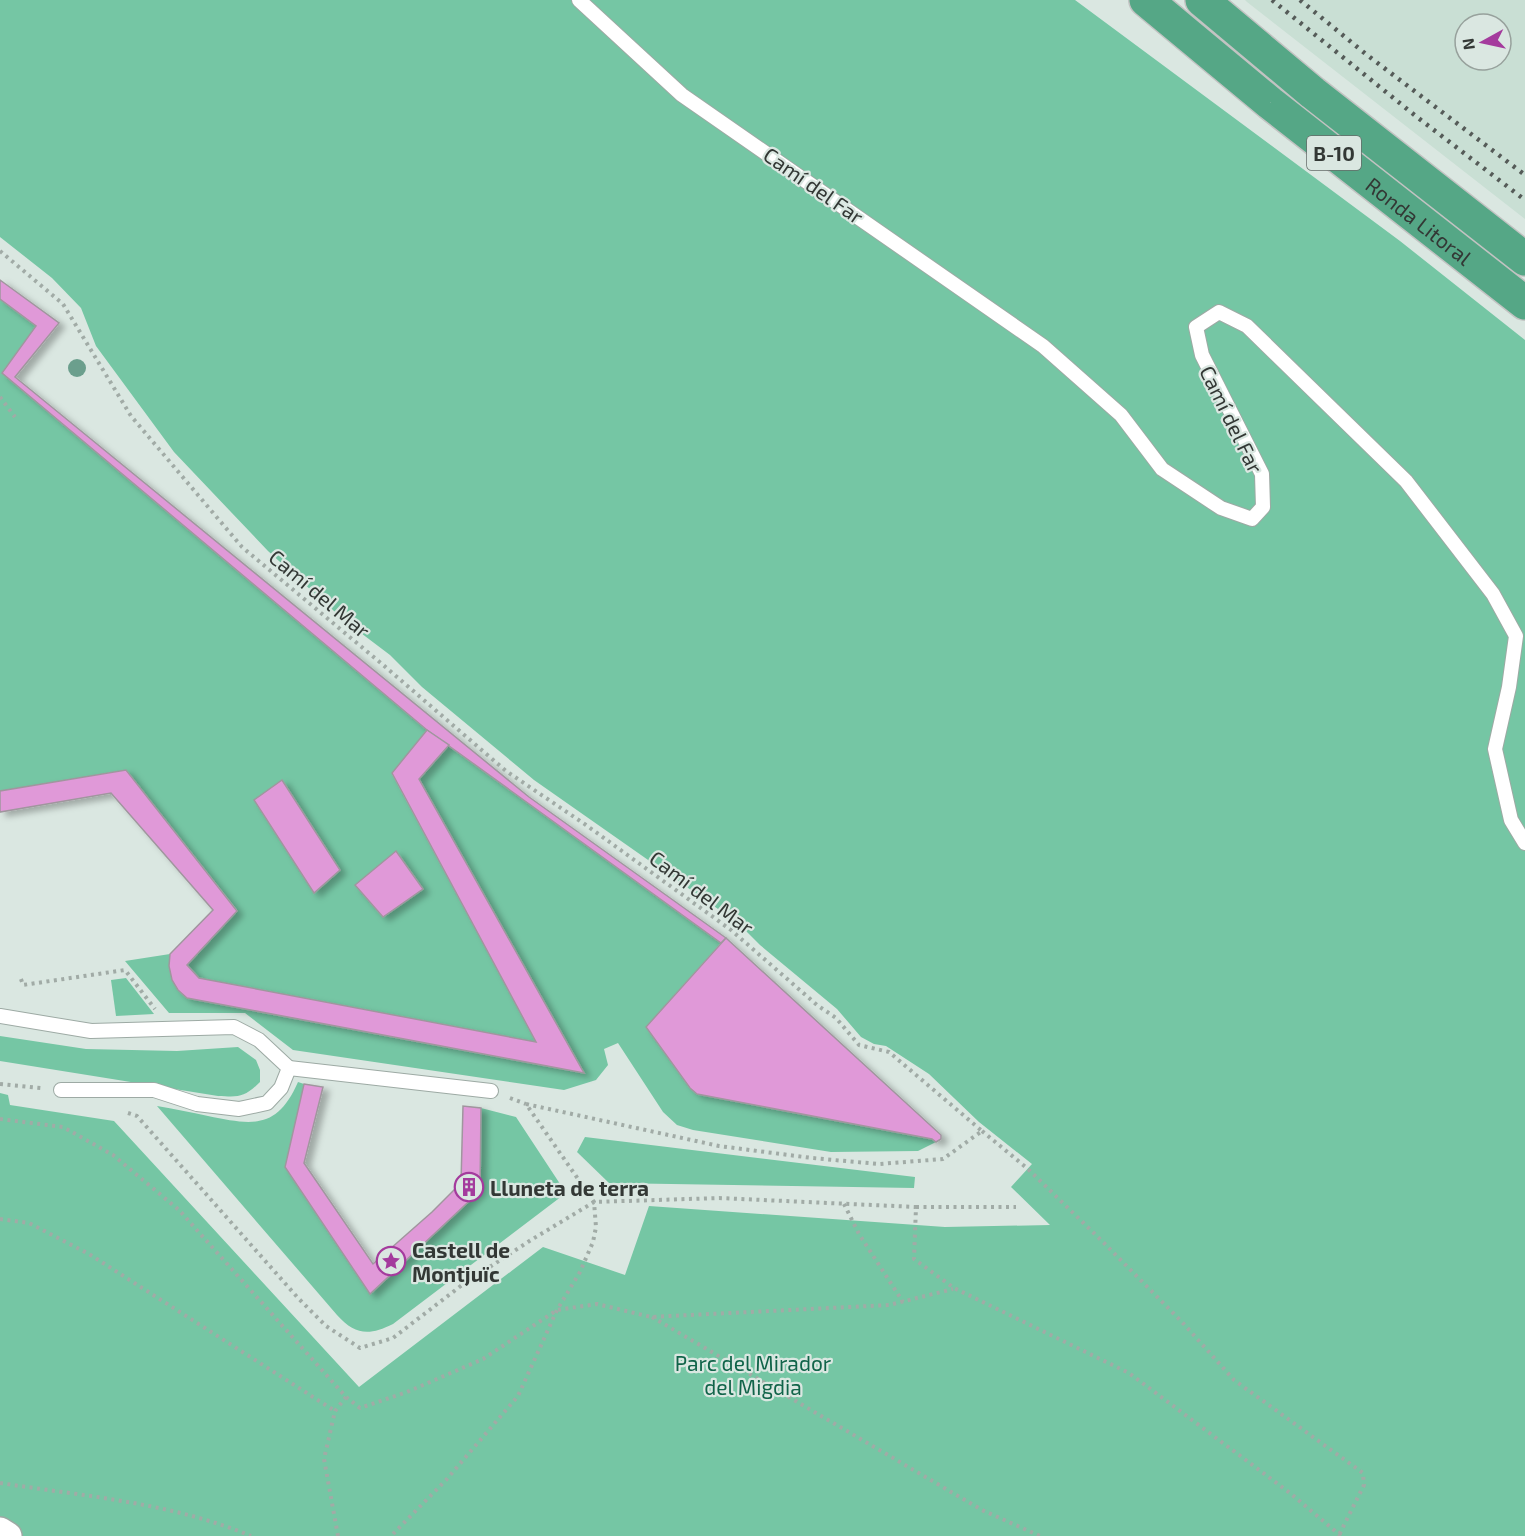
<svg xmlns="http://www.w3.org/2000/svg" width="1525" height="1536" font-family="'Exo 2',sans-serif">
	<defs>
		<filter id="shadow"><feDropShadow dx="6" dy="4" stdDeviation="3" flood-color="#0004"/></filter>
	</defs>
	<rect width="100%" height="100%" fill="#dae7e1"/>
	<!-- built -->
	<path fill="#c9dfd4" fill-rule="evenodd" d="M 1245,0 L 1525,0 L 1525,219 L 1247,2 ZM 1465,24 L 1501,24 L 1501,60 L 1465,60 Z"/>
	<!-- green -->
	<g fill="#75c6a4">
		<path d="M 0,0 L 1075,0 L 1400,241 L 1525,340 L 1525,1536 L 0,1536 L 0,1093 L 8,1095 L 10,1105 L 114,1121 L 359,1387 L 543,1247 L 625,1275 L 649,1206 L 945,1227 L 1050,1225 L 1011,1187 L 1032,1164 L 979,1122 L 929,1074 L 886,1046 L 874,1044 L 861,1037 L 837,1009 L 760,945 L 738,923 L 534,780 L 422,687 L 390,655 L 345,621 L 268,551 L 174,452 L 96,346 L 81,308 L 52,278 L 0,237 Z"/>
		<path d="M 0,299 L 36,326 L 2,373 L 270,593 L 427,730 L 392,774 L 536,1042 L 199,978 L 187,965 L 237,910 L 126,770 L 0,791 Z"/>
		<path d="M 449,745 L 721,943 L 646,1027 L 698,1094 L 932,1139 L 936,1142 L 918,1151 L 831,1152 L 693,1130 L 677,1125 L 663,1112 L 618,1043 L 604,1049 L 608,1065 L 596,1080 L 564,1090 L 293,1050 L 245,1013 L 169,1013 L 125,961 L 170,954 C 168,973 173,985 187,998 L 583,1073 L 419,779 Z"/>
		<path d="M 126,978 L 154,1014 L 116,1016 L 111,980 Z"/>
		<path d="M 0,1036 L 86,1049 L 177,1051 L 238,1047 L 256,1060 L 260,1070 L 260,1082 C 244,1098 239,1097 218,1096 L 0,1061 Z"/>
		<path d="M 298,1082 L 304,1084 L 285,1167 L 370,1294 L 480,1191 L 481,1108 L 516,1117 L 566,1193 L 393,1324 C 369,1336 355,1335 337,1315 L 157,1106 C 174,1109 191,1112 208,1116 C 252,1125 277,1130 298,1082 Z"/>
		<path d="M 585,1137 L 915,1177 L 914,1188 L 609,1183 L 577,1152 Z"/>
	</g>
	<!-- building -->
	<g fill="#e099d8" stroke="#a0969e" stroke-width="1.5" filter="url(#shadow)">
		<path d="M 0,280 L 59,323 L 15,377 L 529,797 L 726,938 L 721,943 L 427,730 L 2,373 L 36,326 L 0,299 Z"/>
		<path d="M 427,730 L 449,745 L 419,779 L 584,1073 L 187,998 L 178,990 L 172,980 L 169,966 L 170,954 L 213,910 L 111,793 L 0,812 L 0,791 L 126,770 L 237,911 L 187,965 L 199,978 L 536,1042 L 392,773 Z"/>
		<path d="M 282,780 L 340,870 L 314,893 L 254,800 Z"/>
		<path d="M 396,851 L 423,889 L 383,917 L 355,885 Z"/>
		<path d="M 726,938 L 941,1135 L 941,1139 L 936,1142 L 932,1139 L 697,1094 L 690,1088 L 646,1027 Z"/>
		<path d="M 304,1084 L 323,1087 L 304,1163 L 373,1264 L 432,1212 L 461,1183 L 463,1106 L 481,1108 L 480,1191 L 370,1294 L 285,1167 Z"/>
	</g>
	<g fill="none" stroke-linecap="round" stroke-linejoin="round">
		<!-- lane casing -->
		<g stroke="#9daaa4" stroke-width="16">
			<g id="lane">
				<path d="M 579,0 L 682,95 L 1043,346 L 1121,415 L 1162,469 L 1221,508 L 1252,519 L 1263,507 L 1262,474 L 1202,355 L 1196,327 L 1219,312 L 1247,326 L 1406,481 L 1493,594 L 1516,636 L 1509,687 L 1495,749 L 1511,820 L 1525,843"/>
				<path d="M 0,1016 L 91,1031 L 234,1027 L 259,1040 L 289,1068 L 281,1088 L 267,1103 L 239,1109 L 197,1104 L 154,1090 L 61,1090"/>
				<path d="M 289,1068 L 491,1091"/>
			</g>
		</g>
		<!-- street casing -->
		<g stroke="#9daaa4" stroke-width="30">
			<path id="street" d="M 0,1531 L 8,1536"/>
		</g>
		<!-- highway casing -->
		<g stroke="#c2c3c2" stroke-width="36">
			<g id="highway">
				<path id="s1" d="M 1146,0 L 1270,103 L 1525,303"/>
				<path d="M 1202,0 L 1313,93 L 1525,259"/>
			</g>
		</g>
		<!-- path -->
		<g stroke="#a1aba6" stroke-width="4" stroke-dasharray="3 4.5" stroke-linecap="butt">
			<path d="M 0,251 L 63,304 L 131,416 L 242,547 L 382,664 L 506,771 L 586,825 L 731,930 L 817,1005 L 836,1018 L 859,1045 L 889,1052 L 982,1131 L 943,1159 L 879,1164 L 812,1158 L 719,1146 L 526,1104 L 594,1202 L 596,1227 L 593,1242 L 580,1272 L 557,1310 L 518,1396 L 446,1480 L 391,1536"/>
			<path d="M 0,397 L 15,417"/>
			<path d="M 21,979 L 23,985 L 125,970 L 155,1009"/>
			<path d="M 0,1084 L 41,1088"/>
			<path d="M 510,1098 L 526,1104"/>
			<path d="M 128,1113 L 137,1116 L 298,1298 L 326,1326 L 360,1348 L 393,1338 L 462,1285 L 531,1240 L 594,1202 L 719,1198 L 916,1207 L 914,1259 L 954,1288 L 1129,1373 L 1290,1493 L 1341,1536"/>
			<path d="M 0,1119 L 63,1127 L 113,1155 L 179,1210 L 346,1397 L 360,1408 L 407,1392 L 483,1359 L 557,1310 L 597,1304 L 651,1317 L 889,1305 L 953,1289"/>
			<path d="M 982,1131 L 1028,1169 L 1103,1242 L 1182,1322 L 1234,1380 L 1363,1473 L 1364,1485 L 1339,1535"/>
			<path d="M 844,1204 L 859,1234 L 903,1302"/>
			<path d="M 916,1207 L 1016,1207"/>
			<path d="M 0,1219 L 29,1223 L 89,1254 L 335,1411"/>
			<path d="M 652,1317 L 982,1510 L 1040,1536"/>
			<path d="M 0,1483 C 84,1496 173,1503 251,1536"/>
			<path d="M 338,1536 L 324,1459 L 335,1411 L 346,1397"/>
		</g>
		<!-- lane -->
		<use href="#lane" stroke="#fff" stroke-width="14"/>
		<!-- street -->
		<use href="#street" stroke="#fff" stroke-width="27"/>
		<!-- highway -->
		<use href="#highway" stroke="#55a786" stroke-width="33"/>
		<!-- rail -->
		<g stroke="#555b58" stroke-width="4.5" stroke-dasharray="3 6" stroke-linecap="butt">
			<path d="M 1272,0 L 1417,117 L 1525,200"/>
			<path d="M 1300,0 L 1367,55 L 1525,175"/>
		</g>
	</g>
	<!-- trees -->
	<circle fill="#6b9f8d" cx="77" cy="368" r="9"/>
	<!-- icons -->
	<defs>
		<g id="building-ring" transform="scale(1.5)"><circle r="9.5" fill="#dae7e1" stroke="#a43b9d" stroke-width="1.5"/><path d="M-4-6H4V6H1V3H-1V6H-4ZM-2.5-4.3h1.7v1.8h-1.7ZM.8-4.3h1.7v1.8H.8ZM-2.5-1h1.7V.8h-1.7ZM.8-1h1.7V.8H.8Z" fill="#a43b9d"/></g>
		<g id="sight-ring" transform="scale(1.5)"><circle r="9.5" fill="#dae7e1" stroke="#a43b9d" stroke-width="1.5"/><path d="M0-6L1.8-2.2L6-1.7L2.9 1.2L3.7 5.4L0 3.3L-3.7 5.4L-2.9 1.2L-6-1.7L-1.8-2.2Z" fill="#a43b9d"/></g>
	</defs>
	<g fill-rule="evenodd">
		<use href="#building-ring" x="469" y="1187"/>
		<use href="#sight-ring" x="391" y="1261"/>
	</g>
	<g text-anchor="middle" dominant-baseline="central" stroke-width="4.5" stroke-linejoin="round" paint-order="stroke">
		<!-- shield labels -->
		<rect fill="#dae7e1" stroke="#656c69" stroke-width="1.5" x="1307" y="136" width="54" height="34" rx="4.5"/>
		<g font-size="20" font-weight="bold" fill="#333835">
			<text x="1334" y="153">B-10</text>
		</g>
		<!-- street labels -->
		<g font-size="21" fill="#333835" stroke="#dae7e1">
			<text transform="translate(814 185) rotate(35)">Camí del Far</text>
			<text stroke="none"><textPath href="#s1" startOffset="351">Ronda Litoral</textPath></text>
			<text transform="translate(1232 419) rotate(64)">Camí del Far</text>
			<text transform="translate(320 593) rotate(40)">Camí del Mar</text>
			<text transform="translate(702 892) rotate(37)">Camí del Mar</text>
		</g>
		<!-- poi labels -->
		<g font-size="21" font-weight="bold" fill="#333835" stroke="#dae7e1" text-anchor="start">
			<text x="490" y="1187">Lluneta de terra</text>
			<text x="412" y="1249">Castell de<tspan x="412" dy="24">Montjuïc</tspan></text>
		</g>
		<!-- park labels -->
		<g font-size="21" fill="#106449" stroke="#dae7e1">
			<text x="753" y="1362">Parc del Mirador<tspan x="753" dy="24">del Migdia</tspan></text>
		</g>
	</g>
	<!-- north arrow -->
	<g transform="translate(1483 42) rotate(262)"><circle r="28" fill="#dae7e1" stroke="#97a19c" stroke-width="1.5"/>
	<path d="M0-4.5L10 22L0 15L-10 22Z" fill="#a43b9d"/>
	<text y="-9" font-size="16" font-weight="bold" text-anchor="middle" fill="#333835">N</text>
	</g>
</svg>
